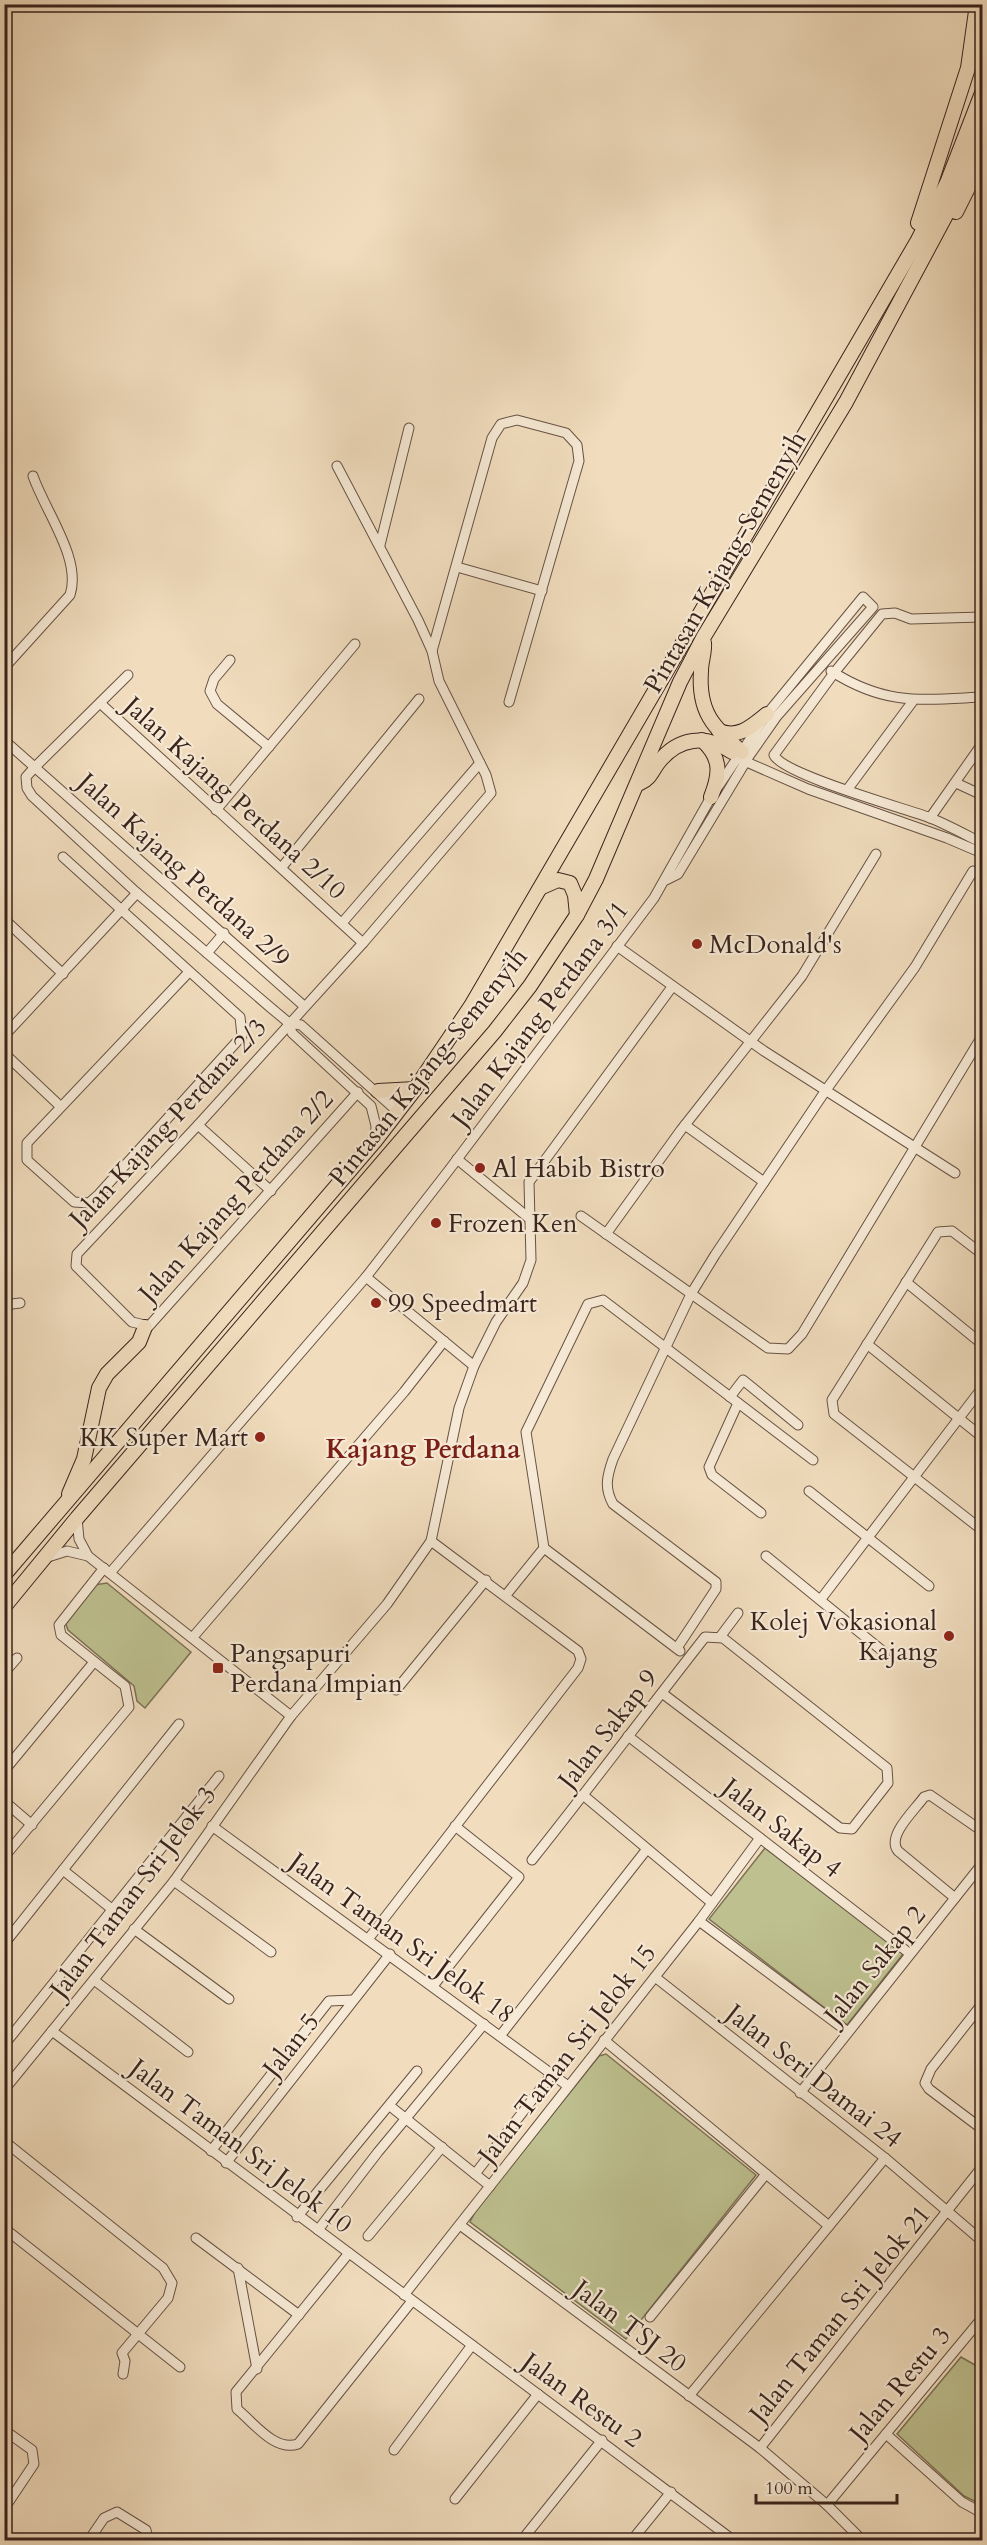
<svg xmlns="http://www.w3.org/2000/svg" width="987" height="2545" font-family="Cardo,serif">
	<rect width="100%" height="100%" fill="#f1ddbe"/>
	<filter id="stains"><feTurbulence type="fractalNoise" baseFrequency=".00333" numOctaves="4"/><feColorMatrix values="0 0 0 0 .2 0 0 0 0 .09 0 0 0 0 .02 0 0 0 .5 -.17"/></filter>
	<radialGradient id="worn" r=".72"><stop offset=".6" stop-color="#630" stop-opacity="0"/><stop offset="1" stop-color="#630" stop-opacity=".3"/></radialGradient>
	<!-- green -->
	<g fill="#bec08f" stroke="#7c7256" stroke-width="1.5">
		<path d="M 107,1583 L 191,1652 L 145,1708 L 137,1701 L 134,1686 L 68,1630 L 65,1622 L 94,1585 Z"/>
		<path d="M 765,1848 L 903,1954 L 847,2025 L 709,1919 Z"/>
		<path d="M 606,2054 L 756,2175 L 626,2339 L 470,2222 L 476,2210 L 599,2056 Z"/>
		<path d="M 961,2357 L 982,2369 L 982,2505 L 964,2496 L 897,2434 Z"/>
	</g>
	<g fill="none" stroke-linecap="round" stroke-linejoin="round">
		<!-- minor casing -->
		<g stroke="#675244" stroke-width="11">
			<g id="minor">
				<path d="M 337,466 L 418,620 L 432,651 L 439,681 L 486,775 L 491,793 L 363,943 L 198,1125 L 77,1254 L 76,1266 L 132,1322 L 149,1326 L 358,1092"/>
				<path d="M 380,545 L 409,428"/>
				<path d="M 457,567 L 542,591"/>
				<path d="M 982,617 L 911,619 L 895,613 L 882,614 L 834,673 L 774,755 C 782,774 903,808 928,817 C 946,824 964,834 982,843"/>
				<path d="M 432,651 L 492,438 L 501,424 L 517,420 L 566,433 L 577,445 L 579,461 L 509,702"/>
				<path d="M 230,660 L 214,679 L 210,691 L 217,704 L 269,747"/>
				<path d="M 4,668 L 70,595 C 82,559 45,511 33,476"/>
				<path d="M 831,671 C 886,706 921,700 982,697"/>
				<path d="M 128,675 L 35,767 L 26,777 L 27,788 L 32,796 L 137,893 L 271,1008 L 289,1023 L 301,1025 L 398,1112"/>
				<path d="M 100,703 L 363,943"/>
				<path d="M 4,740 L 304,1006"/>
				<path d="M 742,760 L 808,789 L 947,838 L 982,853"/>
				<path d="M 956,783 L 982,795"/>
				<path d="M 847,790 L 913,701"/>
				<path d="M 216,810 L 355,644"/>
				<path d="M 930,818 L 982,744"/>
				<path d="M 63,857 L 240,1017 L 242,1036 L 99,1194 L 89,1203 L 74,1202 L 27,1160 L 27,1143 L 189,972"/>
				<path d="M 282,867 L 419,699"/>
				<path d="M 4,919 L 63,974"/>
				<path d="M 342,923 L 480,763"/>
				<path d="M 617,946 L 764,1051 L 955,1173"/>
				<path d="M 207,953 L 224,933"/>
				<path d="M 289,1023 L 292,1033 L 371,1106 L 376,1126 L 375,1141"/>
				<path d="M 60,1106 L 6,1055 L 5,1035 L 137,893"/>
				<path d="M 198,1125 L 271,1191"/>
				<path d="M 685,1125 L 764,1182"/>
				<path d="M 457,1159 L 530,1219"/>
				<path d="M 581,1216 L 768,1348 L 788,1349 L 802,1334 L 982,1036"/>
				<path d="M 606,1234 L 681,1130 L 802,976 L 876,854"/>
				<path d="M 982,1254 L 952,1231 L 938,1232 L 832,1400 L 834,1414 L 982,1530"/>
				<path d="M 366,1277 L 474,1366"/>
				<path d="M 906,1282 L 982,1344"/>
				<path d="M 4,1305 L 20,1303"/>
				<path d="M 867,1344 L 982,1437"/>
				<path d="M 730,1397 L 743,1380 L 798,1425"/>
				<path d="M 738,1403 L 709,1467 L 712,1475 L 761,1513"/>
				<path d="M 809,1491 L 929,1586"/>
				<path d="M 77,1518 L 79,1539 L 88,1556"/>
				<path d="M 766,1556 L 885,1653"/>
				<path d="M 48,1557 L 67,1551 L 88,1556 L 291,1716"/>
				<path d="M 110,1573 L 366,1277 L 449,1170 L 654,898 L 711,797 L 767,714 L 863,597 L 873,607 L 777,716 L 749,756 L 678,874 L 664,881"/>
				<path d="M 506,1595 L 544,1548"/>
				<path d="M 821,1599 L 982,1388"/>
				<path d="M 193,1637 L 404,1392 L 444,1341"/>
				<path d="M 720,1637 L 738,1613"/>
				<path d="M 677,1648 L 716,1589 L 716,1582 L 613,1504 C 604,1488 607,1476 613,1459 L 691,1294 L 715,1255 L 826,1090 L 915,967 L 973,871"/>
				<path d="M 680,1651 L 544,1548 L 526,1432 L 588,1304 L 603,1300 L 813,1460"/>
				<path d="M 4,1673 L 17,1658"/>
				<path d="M 396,1690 L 486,1580"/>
				<path d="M 628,1736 L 909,1953"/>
				<path d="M 4,1771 L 94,1662"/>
				<path d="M 583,1795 L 712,1903"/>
				<path d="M 4,1801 L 32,1825"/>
				<path d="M 212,1826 L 568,2086"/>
				<path d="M 4,1857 L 129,1707 L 125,1686 L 61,1635 L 59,1625 L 104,1568"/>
				<path d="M 532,1860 C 591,1786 647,1711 705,1637 L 723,1638 L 887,1768 L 888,1783 L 852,1829 L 840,1828 L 662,1693"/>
				<path d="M 63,1870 L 113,1910"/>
				<path d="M 174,1881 L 271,1952"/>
				<path d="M 955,1898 L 898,1851 C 886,1836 915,1810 924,1797 L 930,1795 L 982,1831"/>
				<path d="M 699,1921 L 848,2032"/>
				<path d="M 134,1929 L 229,1999"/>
				<path d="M 369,1938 L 578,1668 L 581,1659 L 578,1651 L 431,1541"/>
				<path d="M 4,1944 L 179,1724"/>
				<path d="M 655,1977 L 885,2158 L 947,2211 L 982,2167"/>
				<path d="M 94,1980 L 188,2052"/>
				<path d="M 433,1986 L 519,1877 L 455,1826"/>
				<path d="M 982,2004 L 931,2069 L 925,2083 L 929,2089 L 982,2129"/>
				<path d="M 52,2031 L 733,2540"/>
				<path d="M 500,2036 L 647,1849"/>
				<path d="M 604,2040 L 829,2226"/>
				<path d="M 4,2045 L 219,1776"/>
				<path d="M 4,2090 L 174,1881 L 291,1716 L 387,1604 L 431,1541 L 459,1408 L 474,1366 L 496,1322 L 523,1283 L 531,1260 L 529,1182 L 672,987"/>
				<path d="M 800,2093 L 982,1864"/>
				<path d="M 390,2106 L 490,2186"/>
				<path d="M 4,2141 L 163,2268 L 172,2283 L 168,2298 L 122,2353 L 125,2361 L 123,2374"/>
				<path d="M 211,2151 L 329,2001 L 353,2000"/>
				<path d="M 226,2163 L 390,1954"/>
				<path d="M 475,2174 L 552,2074"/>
				<path d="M 297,2217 L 417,2071"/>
				<path d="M 460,2225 L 760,2448 L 827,2505 L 862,2540"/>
				<path d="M 4,2228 L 180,2367"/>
				<path d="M 318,2230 L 378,2152 L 484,2024"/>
				<path d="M 368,2236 L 442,2147"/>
				<path d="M 196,2238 L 299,2315"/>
				<path d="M 349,2253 L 236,2392 L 237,2409 C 254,2423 275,2452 298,2444 L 412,2301"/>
				<path d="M 238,2268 L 257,2369"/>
				<path d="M 404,2295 L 699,1921 L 760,1838"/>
				<path d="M 650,2317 L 766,2174"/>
				<path d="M 689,2396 L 885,2158"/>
				<path d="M 4,2430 L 32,2450 L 34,2464 L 4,2509"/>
				<path d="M 886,2434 L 962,2502 L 982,2513"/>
				<path d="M 760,2448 L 947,2211 L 982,2241"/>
				<path d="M 394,2450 L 472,2345"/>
				<path d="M 455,2499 L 538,2394"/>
				<path d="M 827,2505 L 982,2318"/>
				<path d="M 4,2534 L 14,2540"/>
				<path d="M 89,2540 L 104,2518 L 117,2512 L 146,2530 L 148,2540"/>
				<path d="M 522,2540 L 602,2440"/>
				<path d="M 632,2540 L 671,2492"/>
			</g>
		</g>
		<!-- highway casing -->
		<g stroke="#39231c" stroke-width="16">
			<g id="highway">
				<path d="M 956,212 L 982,160"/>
				<path d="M 918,223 L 968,68 L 977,4"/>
				<path d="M 704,643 C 705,652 701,661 701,671 C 698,712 713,727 742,752"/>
				<path d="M 719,731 C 739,739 752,726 767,714"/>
				<path d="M 702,740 C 722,758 720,774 711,797"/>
				<path d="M 640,783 C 650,779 652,771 658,763 C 678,737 706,734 732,752"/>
				<path d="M 542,887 L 558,880 L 570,883 L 575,895 L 577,915"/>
				<path d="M 378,1091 L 415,1089"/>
				<path d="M 69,1494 L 84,1459 L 99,1388 L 107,1374 L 139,1342 L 145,1327"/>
				<path d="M 4,1575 L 375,1141 L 415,1089 L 471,1006 L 918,240 L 947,183 L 982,93"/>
				<path d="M 4,1607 L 77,1518 L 495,1031 L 530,986 L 577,915 L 596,879 L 680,682 L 703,638 L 846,402 L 945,217 L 982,130"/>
			</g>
		</g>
		<!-- minor -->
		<use href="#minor" stroke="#f6e9d5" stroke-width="9"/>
		<!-- highway -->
		<use href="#highway" stroke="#f1ddbe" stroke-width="14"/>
	</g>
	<!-- markers -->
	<g fill="#8f2418" stroke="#f6e9d5" stroke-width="2">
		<circle cx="697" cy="944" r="6"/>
		<circle cx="480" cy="1168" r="6"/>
		<circle cx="436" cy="1223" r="6"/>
		<circle cx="376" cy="1303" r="6"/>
		<circle cx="260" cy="1437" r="6"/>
		<circle cx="949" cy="1636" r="6"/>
		<rect x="212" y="1662" width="12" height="12" rx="3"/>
	</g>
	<g text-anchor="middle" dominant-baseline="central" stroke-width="4.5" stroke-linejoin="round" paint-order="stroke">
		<!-- street labels -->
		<g font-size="26" fill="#39231c" stroke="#f6e9d5">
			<text transform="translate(725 562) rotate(-60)">Pintasan Kajang-Semenyih</text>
			<text transform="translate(235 798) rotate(42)">Jalan Kajang Perdana 2/10</text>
			<text transform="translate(184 870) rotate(42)">Jalan Kajang Perdana 2/9</text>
			<text transform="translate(540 1014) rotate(-53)">Jalan Kajang Perdana 3/1</text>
			<text transform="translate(428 1067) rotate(-51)">Pintasan Kajang-Semenyih</text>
			<text transform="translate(168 1123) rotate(-47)">Jalan Kajang Perdana 2/3</text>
			<text transform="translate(236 1196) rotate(-48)">Jalan Kajang Perdana 2/2</text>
			<text transform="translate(608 1729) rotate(-52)">Jalan Sakap 9</text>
			<text transform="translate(782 1828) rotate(38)">Jalan Sakap 4</text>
			<text transform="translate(133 1892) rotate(-53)">Jalan Taman Sri Jelok 3</text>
			<text transform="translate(402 1938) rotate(36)">Jalan Taman Sri Jelok 18</text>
			<text transform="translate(875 1965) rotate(-51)">Jalan Sakap 2</text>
			<text transform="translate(291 2045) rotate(-52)">Jalan 5</text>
			<text transform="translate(567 2054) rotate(-52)">Jalan Taman Sri Jelok 15</text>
			<text transform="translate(814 2076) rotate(38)">Jalan Seri Damai 24</text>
			<text transform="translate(241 2146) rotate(37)">Jalan Taman Sri Jelok 10</text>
			<text transform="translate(840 2314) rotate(-51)">Jalan Taman Sri Jelok 21</text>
			<text transform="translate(630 2326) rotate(37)">Jalan TSJ 20</text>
			<text transform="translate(900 2384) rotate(-50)">Jalan Restu 3</text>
			<text transform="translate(582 2400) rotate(36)">Jalan Restu 2</text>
		</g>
		<!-- poi labels -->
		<g font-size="26" fill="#39231c" stroke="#f6e9d5" text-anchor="start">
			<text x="709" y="944">McDonald's</text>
			<text x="492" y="1168">Al Habib Bistro</text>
			<text x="448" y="1223">Frozen Ken</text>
			<text x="388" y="1303">99 Speedmart</text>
			<text x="248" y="1437" text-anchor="end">KK Super Mart</text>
			<text x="937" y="1621" text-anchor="end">Kolej Vokasional<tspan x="937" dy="30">Kajang</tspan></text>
			<text x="230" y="1653">Pangsapuri<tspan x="230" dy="30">Perdana Impian</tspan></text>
		</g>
		<!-- neighbourhood labels -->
		<g font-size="27" font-weight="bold" fill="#7a1f14" stroke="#f6e9d5">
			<text x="423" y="1449">Kajang Perdana</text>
		</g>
	</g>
	<!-- margin -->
	<rect width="987" height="2545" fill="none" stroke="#f1ddbe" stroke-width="24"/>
	<rect x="6" y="6" width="975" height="2533" fill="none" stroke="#39231c" stroke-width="3"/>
	<rect x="12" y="12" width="963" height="2521" fill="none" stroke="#39231c" stroke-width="1.5"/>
	<!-- scale -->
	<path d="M756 2494v9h141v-9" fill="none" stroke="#39231c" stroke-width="3"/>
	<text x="765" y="2494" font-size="18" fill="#39231c" stroke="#f6e9d5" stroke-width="4.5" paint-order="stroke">100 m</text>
	<rect width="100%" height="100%" filter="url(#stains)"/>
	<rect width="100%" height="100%" fill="url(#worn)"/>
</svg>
